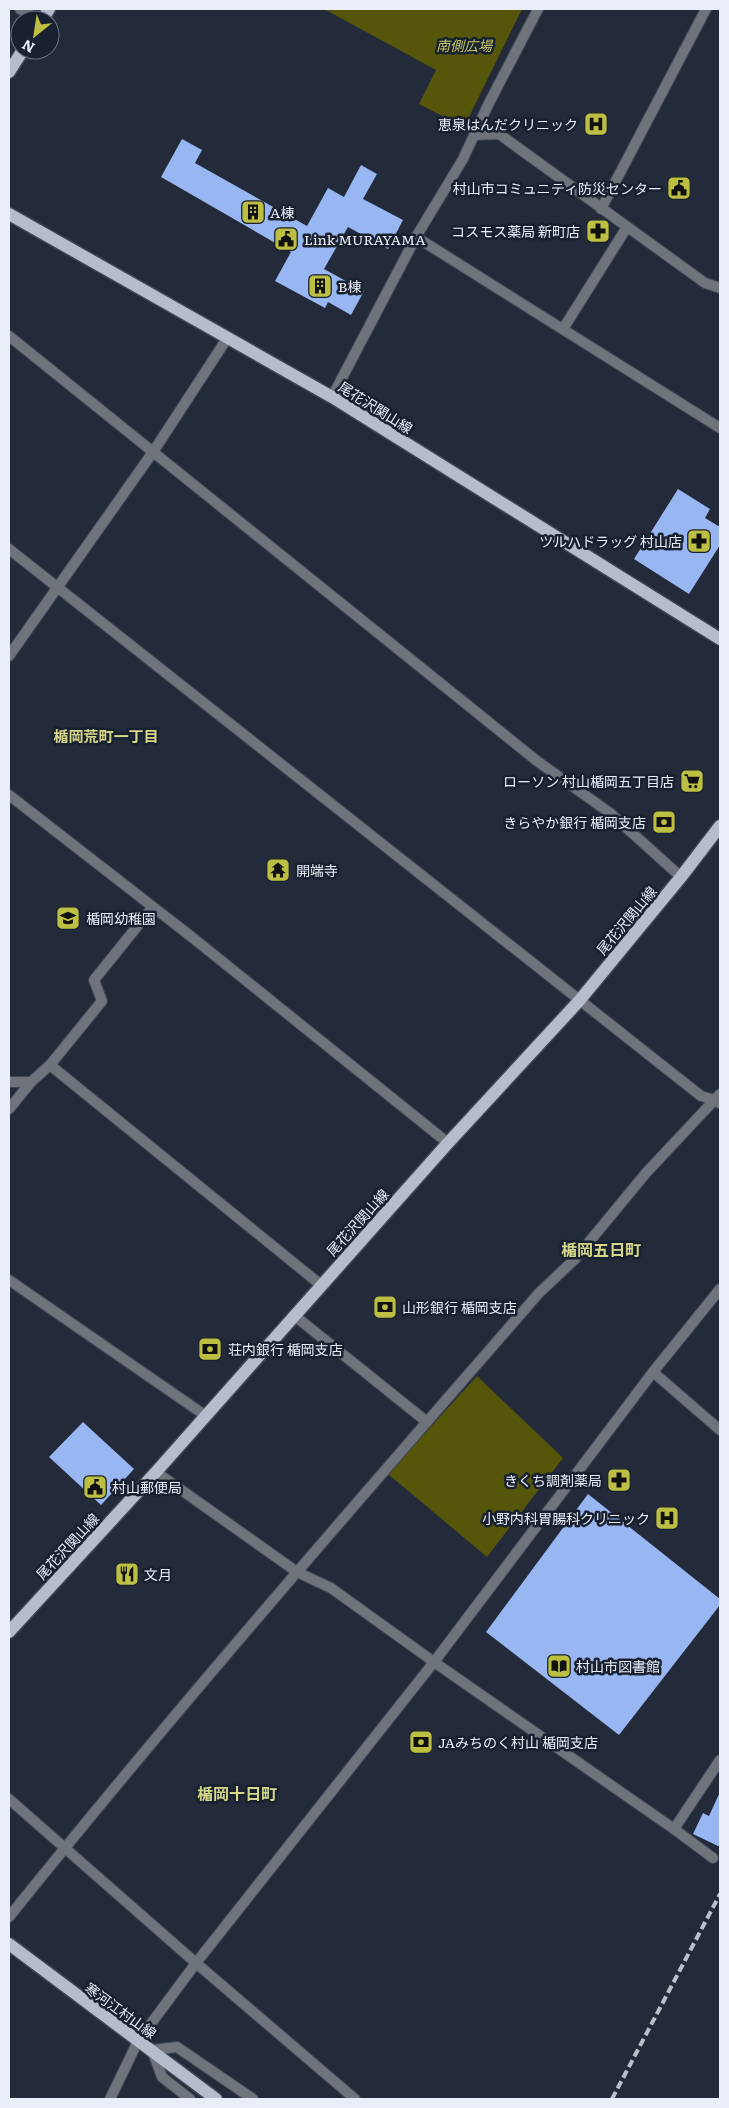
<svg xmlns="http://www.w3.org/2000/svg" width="729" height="2108" font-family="Literata,'Noto Sans JP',serif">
	<rect width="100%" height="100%" fill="#232a39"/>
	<!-- green -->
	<g fill="#55560a">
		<path d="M 324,9 L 522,9 L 464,127 L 419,104 L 436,70 Z"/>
		<path d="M 477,1376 L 563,1458 L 487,1557 L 388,1474 Z"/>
	</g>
	<!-- building -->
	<g fill="#98b6f1">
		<path d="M 182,139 L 202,150 L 195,163 L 307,226 L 328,188 L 344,197 L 361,165 L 377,174 L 363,199 L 403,220 L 388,249 L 348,227 L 324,269 L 364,291 L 351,315 L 328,302 L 325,308 L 275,281 L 291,252 L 161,177 Z"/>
		<path d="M 678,489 L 710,509 L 705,518 L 720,527 L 720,545 L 689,594 L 634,559 Z"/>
		<path d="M 83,1422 L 134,1469 L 101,1505 L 49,1457 Z"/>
		<path d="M 588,1494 L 720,1599 L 720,1605 L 619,1735 L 486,1632 Z"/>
		<path d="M 720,1792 L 720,1847 L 693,1834 L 703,1813 L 709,1816 Z"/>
	</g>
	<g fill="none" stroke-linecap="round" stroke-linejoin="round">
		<!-- minor casing -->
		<g stroke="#3f4554" stroke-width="12">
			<g id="minor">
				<path d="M 20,9 L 39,20"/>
				<path d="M 474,135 L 499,134 L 705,283 L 720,288"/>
				<path d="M 601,209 L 706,9"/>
				<path d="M 416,237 L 720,428"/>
				<path d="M 563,329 L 627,227"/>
				<path d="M 9,336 L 537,761 L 610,813 L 681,877"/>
				<path d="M 332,397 L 416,237 L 463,159 L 488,105 L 538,9"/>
				<path d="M 9,549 L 701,1096 L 715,1100 L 719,1103"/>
				<path d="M 9,656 L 153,452 L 228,337"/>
				<path d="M 9,795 L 193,938 L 448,1143"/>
				<path d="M 50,1065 L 321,1285"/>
				<path d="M 9,1082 L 31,1082 L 50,1065 L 102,1001 L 94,980 L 152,908"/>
				<path d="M 9,1109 L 31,1082"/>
				<path d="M 9,1280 L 206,1416"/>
				<path d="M 295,1316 L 427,1422"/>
				<path d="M 653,1372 L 720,1430"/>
				<path d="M 156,1472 L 297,1572 L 331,1588 L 434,1662 L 674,1829 L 720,1760"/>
				<path d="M 9,1799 L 196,1963 L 355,2099"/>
				<path d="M 674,1829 L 713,1858"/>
				<path d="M 9,1917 C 180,1704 360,1499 539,1293 L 575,1259 L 646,1173 L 720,1094"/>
				<path d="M 190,2099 L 162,2077 L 152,2050 L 177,2047 L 253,2099"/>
			</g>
		</g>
		<!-- tertiary casing -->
		<g stroke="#3f4554" stroke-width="12">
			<path id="tertiary" d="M 110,2099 L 138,2041 L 196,1963 L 434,1662 L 653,1372 L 720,1289"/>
		</g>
		<!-- primary casing -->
		<g stroke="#3f4554" stroke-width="15">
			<g id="primary">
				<path d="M 42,20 L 49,9"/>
				<path d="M 9,72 L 23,50"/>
				<path d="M 9,214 L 332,397 L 720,639"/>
				<path d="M 9,1632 L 156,1472 L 448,1143 L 579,1001 L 681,877 L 720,826"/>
				<path d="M 9,1944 L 216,2099"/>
			</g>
		</g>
		<!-- minor -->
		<use href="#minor" stroke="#6f737b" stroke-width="10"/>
		<!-- tertiary -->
		<use href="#tertiary" stroke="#6f737b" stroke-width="10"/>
		<!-- primary -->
		<use href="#primary" stroke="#b5bdcd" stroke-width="12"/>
		<!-- rail -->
		<path stroke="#babfca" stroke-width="4" stroke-dasharray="8 4" stroke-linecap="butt" d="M 612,2099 L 720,1894"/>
	</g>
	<!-- icons -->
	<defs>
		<g id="hospital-square" transform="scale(1.25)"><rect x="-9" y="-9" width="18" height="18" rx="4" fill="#bdbf43" stroke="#19202f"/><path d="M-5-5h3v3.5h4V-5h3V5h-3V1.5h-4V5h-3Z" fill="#111"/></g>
		<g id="civic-square" transform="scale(1.25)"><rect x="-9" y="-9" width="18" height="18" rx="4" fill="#bdbf43" stroke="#19202f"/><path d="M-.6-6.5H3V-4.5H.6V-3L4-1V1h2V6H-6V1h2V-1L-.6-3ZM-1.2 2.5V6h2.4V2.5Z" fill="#111"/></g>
		<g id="building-square" transform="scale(1.25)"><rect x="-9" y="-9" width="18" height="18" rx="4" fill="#bdbf43" stroke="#19202f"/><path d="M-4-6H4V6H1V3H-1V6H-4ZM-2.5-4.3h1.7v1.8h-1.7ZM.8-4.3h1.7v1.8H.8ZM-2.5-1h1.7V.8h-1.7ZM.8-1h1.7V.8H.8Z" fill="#111"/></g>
		<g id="pharmacy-square" transform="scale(1.25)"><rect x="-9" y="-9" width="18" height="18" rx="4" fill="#bdbf43" stroke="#19202f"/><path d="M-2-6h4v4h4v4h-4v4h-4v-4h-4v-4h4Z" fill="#111"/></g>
		<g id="supermarket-square" transform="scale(1.25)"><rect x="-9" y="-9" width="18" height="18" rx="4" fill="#bdbf43" stroke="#19202f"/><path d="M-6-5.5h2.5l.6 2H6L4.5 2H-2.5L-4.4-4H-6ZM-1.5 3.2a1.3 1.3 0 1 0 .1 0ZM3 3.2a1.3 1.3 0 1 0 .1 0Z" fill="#111"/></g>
		<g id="bank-square" transform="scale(1.25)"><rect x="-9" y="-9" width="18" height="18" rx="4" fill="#bdbf43" stroke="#19202f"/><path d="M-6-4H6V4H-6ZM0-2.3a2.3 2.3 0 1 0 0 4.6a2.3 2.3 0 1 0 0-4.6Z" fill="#111"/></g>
		<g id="temple-square" transform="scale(1.25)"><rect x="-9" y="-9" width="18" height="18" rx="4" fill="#bdbf43" stroke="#19202f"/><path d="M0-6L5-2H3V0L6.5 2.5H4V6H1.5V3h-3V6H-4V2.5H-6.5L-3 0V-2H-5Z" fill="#111"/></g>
		<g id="school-square" transform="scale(1.25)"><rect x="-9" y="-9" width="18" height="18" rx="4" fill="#bdbf43" stroke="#19202f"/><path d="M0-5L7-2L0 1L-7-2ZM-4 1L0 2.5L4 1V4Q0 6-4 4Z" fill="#111"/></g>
		<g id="restaurant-square" transform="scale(1.25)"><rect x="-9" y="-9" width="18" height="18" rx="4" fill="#bdbf43" stroke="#19202f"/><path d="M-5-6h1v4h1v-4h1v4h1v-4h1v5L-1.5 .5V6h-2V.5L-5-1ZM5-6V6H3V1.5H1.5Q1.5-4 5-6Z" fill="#111"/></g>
		<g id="library-square" transform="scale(1.25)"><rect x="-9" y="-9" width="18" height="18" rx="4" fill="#bdbf43" stroke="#19202f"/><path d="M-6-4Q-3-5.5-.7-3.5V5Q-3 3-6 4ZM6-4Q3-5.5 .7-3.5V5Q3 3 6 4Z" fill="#111"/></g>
	</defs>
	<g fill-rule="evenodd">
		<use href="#hospital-square" x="596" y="124"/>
		<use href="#civic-square" x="679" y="188"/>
		<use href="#building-square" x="253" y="212"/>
		<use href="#pharmacy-square" x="598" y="231"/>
		<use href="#civic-square" x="286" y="239"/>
		<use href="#building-square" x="320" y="286"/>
		<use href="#pharmacy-square" x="699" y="541"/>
		<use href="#supermarket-square" x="692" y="781"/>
		<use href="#bank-square" x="664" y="822"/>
		<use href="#temple-square" x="278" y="870"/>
		<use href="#school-square" x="68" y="918"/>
		<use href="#bank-square" x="385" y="1307"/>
		<use href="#bank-square" x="210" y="1349"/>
		<use href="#pharmacy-square" x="619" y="1480"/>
		<use href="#civic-square" x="95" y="1487"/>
		<use href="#hospital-square" x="667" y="1518"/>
		<use href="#restaurant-square" x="127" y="1574"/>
		<use href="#library-square" x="559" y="1666"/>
		<use href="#bank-square" x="421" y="1742"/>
	</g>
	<g text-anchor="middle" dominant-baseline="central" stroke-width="5" stroke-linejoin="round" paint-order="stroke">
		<!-- park labels -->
		<g font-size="14" font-style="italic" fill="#c4c765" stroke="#19202f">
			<text x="464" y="45">南側広場</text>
		</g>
		<!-- poi labels -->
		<g font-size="14" fill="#e9eef8" stroke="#19202f" text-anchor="start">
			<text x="578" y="124" text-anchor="end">恵泉はんだクリニック</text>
			<text x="662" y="188" text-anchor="end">村山市コミュニティ防災センター</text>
			<text x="270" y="212">A棟</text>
			<text x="580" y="231" text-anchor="end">コスモス薬局 新町店</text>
			<text x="304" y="239">Link MURAYAMA</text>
			<text x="338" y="286">B棟</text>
			<text x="682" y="541" text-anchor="end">ツルハドラッグ 村山店</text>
			<text x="674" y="781" text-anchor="end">ローソン 村山楯岡五丁目店</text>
			<text x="646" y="822" text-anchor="end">きらやか銀行 楯岡支店</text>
			<text x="296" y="870">開端寺</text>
			<text x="86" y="918">楯岡幼稚園</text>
			<text x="402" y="1307">山形銀行 楯岡支店</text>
			<text x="228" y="1349">荘内銀行 楯岡支店</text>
			<text x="602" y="1480" text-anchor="end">きくち調剤薬局</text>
			<text x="112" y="1487">村山郵便局</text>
			<text x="650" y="1518" text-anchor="end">小野内科胃腸科クリニック</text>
			<text x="144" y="1574">文月</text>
			<text x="576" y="1666">村山市図書館</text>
			<text x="438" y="1742">JAみちのく村山 楯岡支店</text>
		</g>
		<!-- street labels -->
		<g font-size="14" fill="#e9eef8" stroke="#19202f">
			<text transform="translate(376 407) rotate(32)">尾花沢関山線</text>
			<text transform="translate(626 920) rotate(-50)">尾花沢関山線</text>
			<text transform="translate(357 1222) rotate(-48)">尾花沢関山線</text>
			<text transform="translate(67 1546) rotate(-47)">尾花沢関山線</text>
			<text transform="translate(121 2010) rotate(36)">寒河江村山線</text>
		</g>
		<!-- neighbourhood labels -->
		<g font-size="15" font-weight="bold" fill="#d4d789" stroke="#19202f">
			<text x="106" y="735">楯岡荒町一丁目</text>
		</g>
		<!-- quarter labels -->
		<g font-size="16" font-weight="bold" fill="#d4d789" stroke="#19202f">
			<text x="601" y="1249">楯岡五日町</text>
			<text x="237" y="1793">楯岡十日町</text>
		</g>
	</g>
	<!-- border -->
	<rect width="729" height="2108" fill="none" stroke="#e9eef8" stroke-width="20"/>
	<!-- north arrow -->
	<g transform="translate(35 35) rotate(210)"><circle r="24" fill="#19202f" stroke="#6c727f"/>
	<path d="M0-4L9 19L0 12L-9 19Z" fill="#bdbf43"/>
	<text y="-8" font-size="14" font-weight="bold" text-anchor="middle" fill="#e9eef8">N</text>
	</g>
</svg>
